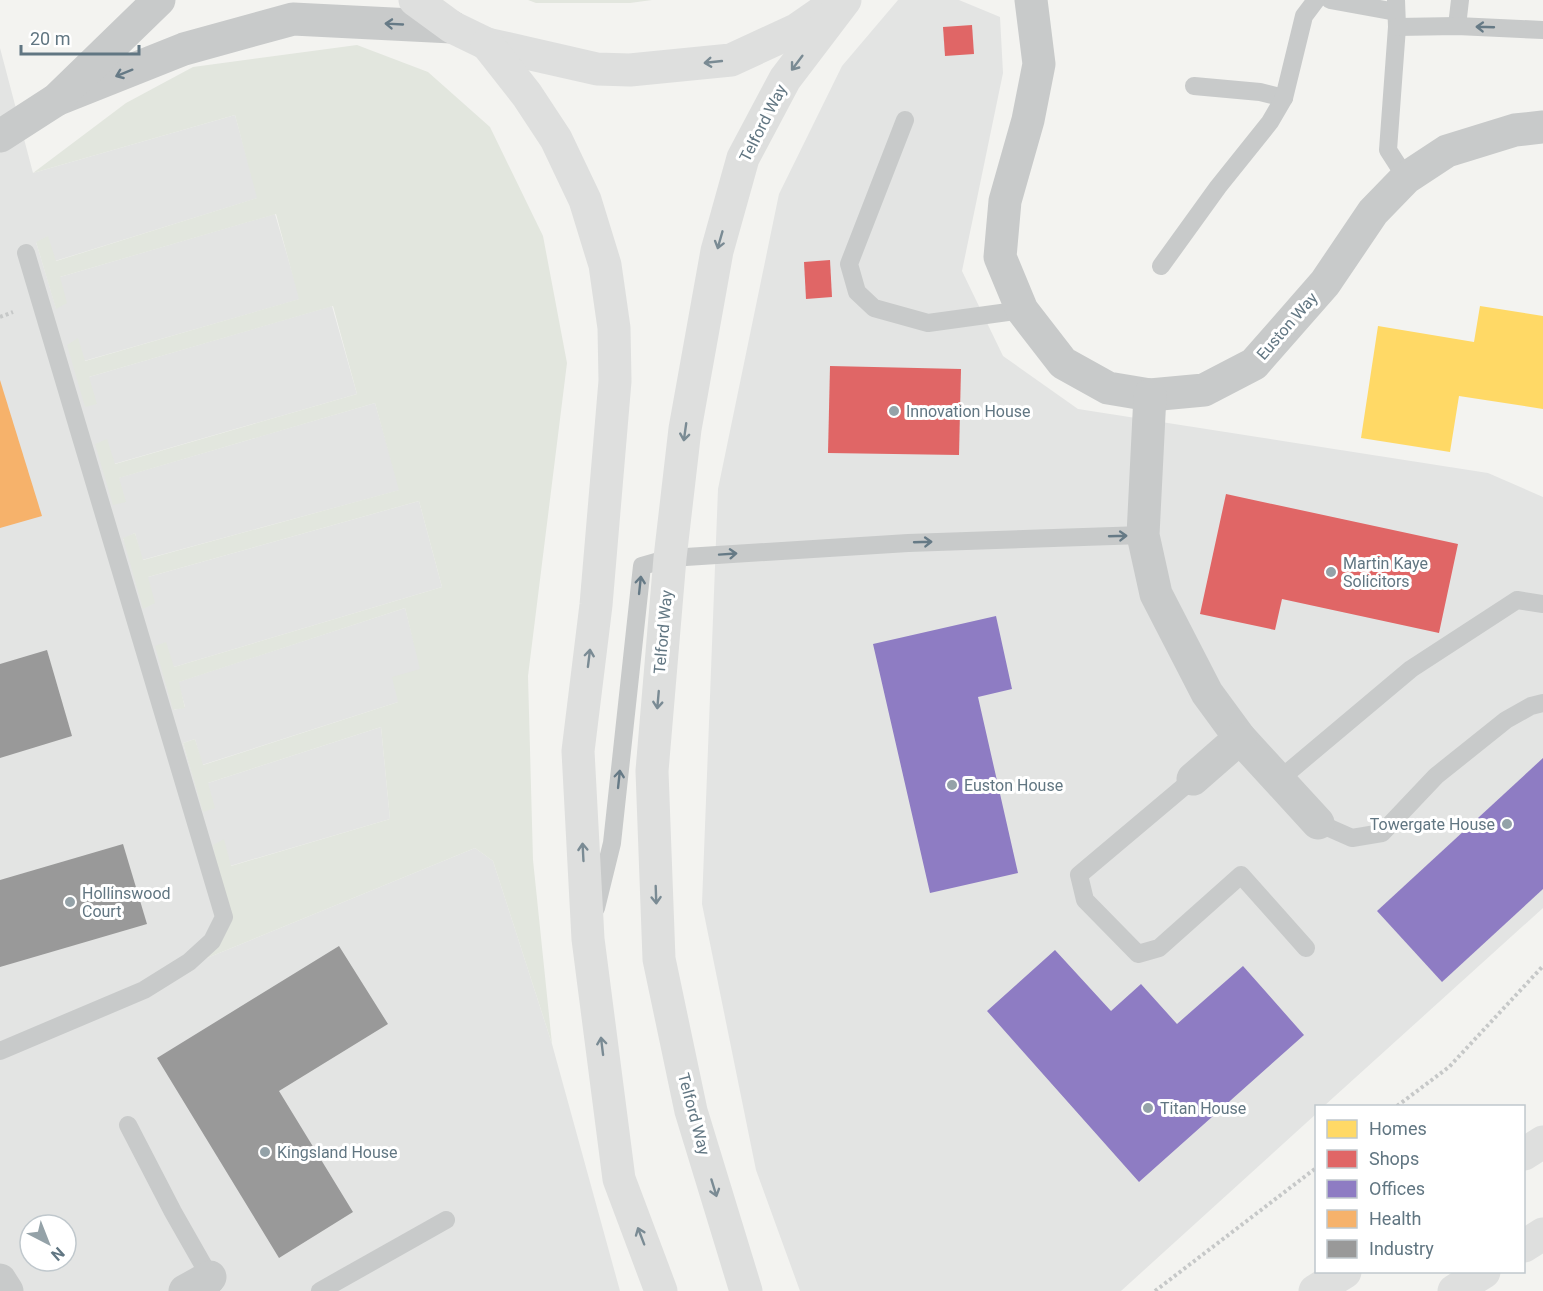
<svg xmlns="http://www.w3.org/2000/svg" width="1543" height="1291" font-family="Roboto,sans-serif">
	<rect width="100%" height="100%" fill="#f3f3f0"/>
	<!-- built -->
	<g fill="#e3e4e3" fill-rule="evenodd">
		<path d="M 898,0 L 959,0 L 1000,17 L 1003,73 L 962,271 L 1003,356 L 1078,409 L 1488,473 L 1543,497 L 1543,908 L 1324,1106 L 1316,1106 L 1316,1114 L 1121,1291 L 800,1291 L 756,1170 L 702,904 L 718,489 L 779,194 L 842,66 Z"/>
		<path d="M 0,48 L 33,173 L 235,115 L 258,198 L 55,261 L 36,242 L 56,308 L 60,277 L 275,214 L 300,299 L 84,361 L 77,338 L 89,377 L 332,306 L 357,394 L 114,464 L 118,478 L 375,403 L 400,490 L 142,560 L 135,533 L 123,539 L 148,577 L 419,501 L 442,587 L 174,667 L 174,710 L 185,707 L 178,682 L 405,608 L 421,669 L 398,702 L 202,765 L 195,739 L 183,743 L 204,812 L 208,783 L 381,727 L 390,819 L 230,866 L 207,958 L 475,848 L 493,861 L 552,1044 L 620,1291 L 0,1291 ZM 30,1225 L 66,1225 L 66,1261 L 30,1261 Z"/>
	</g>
	<!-- green -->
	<g fill="#e2e6de">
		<path d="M 528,0 L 652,0 L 630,3 L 536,3 Z"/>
		<path d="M 357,45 L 428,72 L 490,127 L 543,236 L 567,363 L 528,676 L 533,860 L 552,1044 L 493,861 L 475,848 L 207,958 L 196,948 L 215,923 L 221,896 L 213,845 L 224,839 L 231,866 L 390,819 L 381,727 L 208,783 L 215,808 L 203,812 L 183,743 L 195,739 L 203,765 L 398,702 L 392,677 L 420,669 L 405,608 L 179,682 L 185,708 L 173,710 L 155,646 L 166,642 L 174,667 L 442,587 L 419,501 L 148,577 L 155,603 L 143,609 L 123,538 L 135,533 L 143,560 L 399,490 L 375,403 L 119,478 L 126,502 L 113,505 L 95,444 L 107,439 L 115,464 L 357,394 L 333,306 L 89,377 L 97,404 L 85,407 L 67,345 L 78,338 L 85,361 L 299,299 L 276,214 L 60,277 L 67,303 L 56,309 L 36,242 L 48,236 L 56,261 L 257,198 L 235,115 L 33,173 L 126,103 L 193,67 Z"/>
	</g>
	<!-- homes -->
	<path fill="#ffd966" d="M 1480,306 L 1543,316 L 1543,409 L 1459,396 L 1450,452 L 1361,438 L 1378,326 L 1474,342 Z"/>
	<!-- shops -->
	<g fill="#e06666">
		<path d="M 972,25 L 974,54 L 945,56 L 943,27 Z"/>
		<path d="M 830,260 L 832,297 L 806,299 L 804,262 Z"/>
		<path d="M 830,366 L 961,369 L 959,455 L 828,453 Z"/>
		<path d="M 1226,494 L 1458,544 L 1439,633 L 1282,599 L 1275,630 L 1200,614 Z"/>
	</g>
	<!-- offices -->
	<g fill="#8e7cc3">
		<path d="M 996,616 L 1012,689 L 978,697 L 1018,873 L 930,893 L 873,644 Z"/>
		<path d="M 1543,758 L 1543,889 L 1442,982 L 1377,911 Z"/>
		<path d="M 1055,950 L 1111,1011 L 1141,984 L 1177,1024 L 1243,966 L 1304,1035 L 1139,1182 L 987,1011 Z"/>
	</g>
	<!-- health -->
	<path fill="#f6b26b" d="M 0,380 L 42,516 L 0,528 Z"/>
	<!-- industry -->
	<g fill="#999">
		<path d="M 47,650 L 72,736 L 0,758 L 0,664 Z"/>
		<path d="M 123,844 L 147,924 L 0,967 L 0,880 Z"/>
		<path d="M 339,946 L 388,1024 L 279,1091 L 353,1212 L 279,1258 L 157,1058 Z"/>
	</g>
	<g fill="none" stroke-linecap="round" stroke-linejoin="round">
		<!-- path -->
		<g stroke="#c6c8c8" stroke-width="4" stroke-dasharray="3 3" stroke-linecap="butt">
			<path d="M 0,317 L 13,312"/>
			<path d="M 1397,1106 L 1449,1067 L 1543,966"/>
			<path d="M 1155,1291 L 1316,1168"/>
		</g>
		<!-- lane -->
		<g stroke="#c8caca" stroke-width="18">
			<path d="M 1330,0 L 1396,12"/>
			<path d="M 1396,0 L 1397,27 L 1388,150 L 1406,178"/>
			<path d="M 1457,26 L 1460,0"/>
			<path d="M 1397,27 L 1457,26 L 1543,30"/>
			<path d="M 1194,86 L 1260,92 L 1284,98"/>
			<path d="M 905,120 L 849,264 L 857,292 L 874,308 L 928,323 L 1022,310"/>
			<path d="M 1161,266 L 1218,187 L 1270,122 L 1284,98 L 1304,16 L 1316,0"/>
			<path d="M 1193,779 L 1079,875 L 1085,900 L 1138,954 L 1159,948 L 1241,875 L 1306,948"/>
			<path d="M 1280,779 L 1411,669 L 1517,600 L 1543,604"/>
			<path d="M 1318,823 L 1352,838 L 1382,833 L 1436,776 L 1506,720 L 1531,706 L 1543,703"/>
			<path d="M 596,908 L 612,843 L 642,566 L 670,558 L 908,543 L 1143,535"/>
			<path d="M 0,1051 L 144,990 L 189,962 L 212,941 L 224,917 L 26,253"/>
			<path d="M 128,1125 L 173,1212 L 214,1284"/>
			<path d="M 320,1291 L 446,1220"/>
		</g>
		<!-- street -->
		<g stroke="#c8caca" stroke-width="33">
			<path d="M 1031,0 L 1039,64 L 1028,120 L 1005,201 L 1000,257 L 1022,310 L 1063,363 L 1108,388 L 1150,395 L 1204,390 L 1254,364 L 1325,283 L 1373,212 L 1406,178 L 1447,151 L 1515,130 L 1543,127"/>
			<path d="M 56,100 L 184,49 L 293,19 L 452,27"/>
			<path d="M 0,136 L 56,100 L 159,0"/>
			<path d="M 1150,395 L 1143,535 L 1156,594 L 1207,693 L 1240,738 L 1318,823"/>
			<path d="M 1193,779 L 1240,738"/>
			<path d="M 0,1280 L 7,1291"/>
			<path d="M 185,1291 L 210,1277"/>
		</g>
		<!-- primary -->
		<g stroke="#dedfde" stroke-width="33">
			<path d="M 415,0 L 452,27 L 487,44 L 597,69 L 630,70 L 731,60 L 796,30 L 828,8"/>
			<path d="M 487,44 L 527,95 L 556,139 L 585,200 L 605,265 L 614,328 L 615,381 L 596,605 L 578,751 L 588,939 L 619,1179 L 661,1291"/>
			<path d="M 746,1291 L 691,1111 L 659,959 L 652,771 L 670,558 L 685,429 L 717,251 L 743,158 L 785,79 L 845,0"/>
		</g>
		<!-- highway -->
		<g stroke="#dedfde" stroke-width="33">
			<path d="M 1524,1154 L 1543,1142"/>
			<path d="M 1524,1246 L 1543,1234"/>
			<path d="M 1315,1291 L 1345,1272"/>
			<path d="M 1454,1291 L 1484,1272"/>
		</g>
	</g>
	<!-- one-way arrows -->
	<defs><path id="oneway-shaft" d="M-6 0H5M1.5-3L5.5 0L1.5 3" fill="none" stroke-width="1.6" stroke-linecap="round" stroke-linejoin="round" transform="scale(1.5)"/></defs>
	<g stroke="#667a86">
		<use href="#oneway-shaft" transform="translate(394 24) rotate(-177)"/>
		<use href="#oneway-shaft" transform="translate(1485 27) rotate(-178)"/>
		<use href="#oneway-shaft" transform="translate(124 73) rotate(158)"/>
		<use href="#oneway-shaft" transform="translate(1118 536) rotate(-2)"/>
		<use href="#oneway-shaft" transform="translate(923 542) rotate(-2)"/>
		<use href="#oneway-shaft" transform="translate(728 554) rotate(-4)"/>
		<use href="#oneway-shaft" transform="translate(640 585) rotate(-84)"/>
		<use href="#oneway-shaft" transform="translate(619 779) rotate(-84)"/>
	</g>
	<g stroke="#7a8b94">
		<use href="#oneway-shaft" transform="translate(713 62) rotate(174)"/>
		<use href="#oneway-shaft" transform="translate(797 63) rotate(127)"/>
		<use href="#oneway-shaft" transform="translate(720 240) rotate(106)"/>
		<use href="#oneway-shaft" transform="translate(685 432) rotate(98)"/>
		<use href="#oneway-shaft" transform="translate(589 658) rotate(-83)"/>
		<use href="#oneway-shaft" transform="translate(658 700) rotate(95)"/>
		<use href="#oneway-shaft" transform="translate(583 852) rotate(-93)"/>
		<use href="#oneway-shaft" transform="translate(656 895) rotate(88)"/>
		<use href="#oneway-shaft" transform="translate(602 1046) rotate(-97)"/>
		<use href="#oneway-shaft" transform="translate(714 1188) rotate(73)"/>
		<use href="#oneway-shaft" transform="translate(641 1236) rotate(-111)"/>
	</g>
	<!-- markers -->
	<g fill="#94a2a8" stroke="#fff" stroke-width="2">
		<circle cx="894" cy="411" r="6"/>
		<circle cx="1331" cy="572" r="6"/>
		<circle cx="952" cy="785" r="6"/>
		<circle cx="1507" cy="824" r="6"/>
		<circle cx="70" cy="902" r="6"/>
		<circle cx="1148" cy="1108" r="6"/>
		<circle cx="265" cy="1152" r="6"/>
	</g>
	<g text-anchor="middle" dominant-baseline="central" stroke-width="6" stroke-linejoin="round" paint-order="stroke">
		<!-- street labels -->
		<g font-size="16" fill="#617682" stroke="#fff">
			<text transform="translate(763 123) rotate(-63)">Telford Way</text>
			<text transform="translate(1287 326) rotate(-49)">Euston Way</text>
			<text transform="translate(663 632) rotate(-85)">Telford Way</text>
			<text transform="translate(694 1114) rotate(75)">Telford Way</text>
		</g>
		<!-- poi labels -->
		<g font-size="16" fill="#617682" stroke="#fff" text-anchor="start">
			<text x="906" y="411">Innovation House</text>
			<text x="1343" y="563">Martin Kaye<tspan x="1343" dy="18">Solicitors</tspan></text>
			<text x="964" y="785">Euston House</text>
			<text x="1495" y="824" text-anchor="end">Towergate House</text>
			<text x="82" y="893">Hollinswood<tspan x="82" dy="18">Court</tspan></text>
			<text x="1160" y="1108">Titan House</text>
			<text x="277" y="1152">Kingsland House</text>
		</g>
	</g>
	<!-- legend -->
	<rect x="1315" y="1105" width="210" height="168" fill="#ffffff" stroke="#c0c8cd" stroke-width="1.5"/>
	<rect x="1327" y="1120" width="30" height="18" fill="#ffd966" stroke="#c0c8cd" stroke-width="1.5"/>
	<text x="1369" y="1135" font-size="18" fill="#617682">Homes</text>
	<rect x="1327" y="1150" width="30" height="18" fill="#e06666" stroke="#c0c8cd" stroke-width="1.5"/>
	<text x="1369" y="1165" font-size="18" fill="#617682">Shops</text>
	<rect x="1327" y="1180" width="30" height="18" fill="#8e7cc3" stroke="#c0c8cd" stroke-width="1.5"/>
	<text x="1369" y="1195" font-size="18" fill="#617682">Offices</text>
	<rect x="1327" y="1210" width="30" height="18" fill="#f6b26b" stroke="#c0c8cd" stroke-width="1.5"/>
	<text x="1369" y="1225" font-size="18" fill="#617682">Health</text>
	<rect x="1327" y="1240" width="30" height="18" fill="#999999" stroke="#c0c8cd" stroke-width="1.5"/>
	<text x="1369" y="1255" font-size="18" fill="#617682">Industry</text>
	<!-- north arrow -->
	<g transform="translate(48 1243) rotate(138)"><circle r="28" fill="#ffffff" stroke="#c0c8cd" stroke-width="1.5"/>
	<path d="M0-4.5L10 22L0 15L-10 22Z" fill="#94a2a8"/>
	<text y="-9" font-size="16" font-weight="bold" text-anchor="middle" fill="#617682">N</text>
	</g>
	<!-- scale -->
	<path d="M21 45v9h118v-9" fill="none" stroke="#617682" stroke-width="3"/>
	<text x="30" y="45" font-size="18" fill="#617682" stroke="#ffffff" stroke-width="4.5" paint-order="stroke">20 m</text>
</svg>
